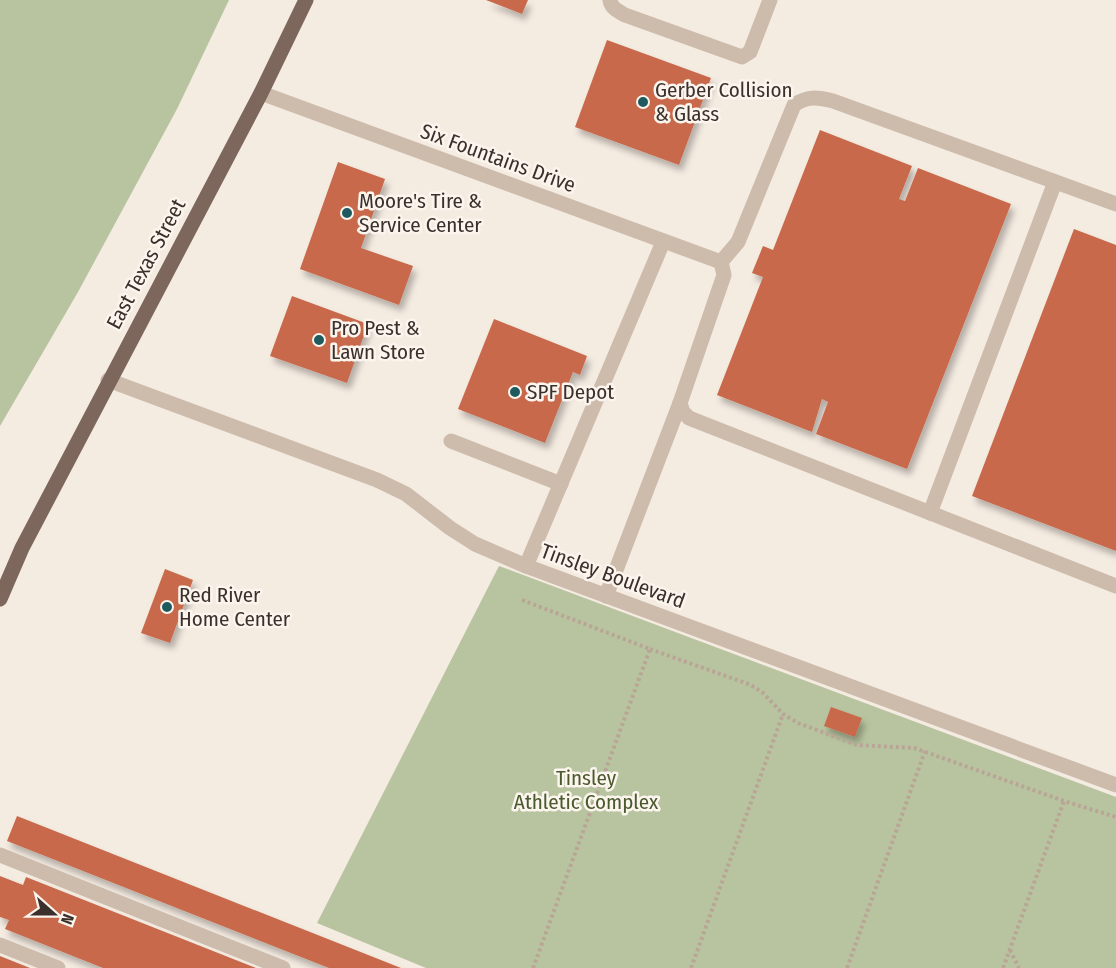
<svg xmlns="http://www.w3.org/2000/svg" width="1116" height="968" font-family="'Fira Sans Condensed',sans-serif">
	<defs>
		<filter id="shadow"><feDropShadow dx="3.5" dy="6" stdDeviation="3" flood-color="#0004"/></filter>
	</defs>
	<rect width="100%" height="100%" fill="#f4ebe1"/>
	<!-- green -->
	<g fill="#b8c4a0">
		<path d="M 0,0 L 229,0 L 177,109 L 78,292 L 0,426 Z"/>
		<path d="M 499,566 L 1116,797 L 1116,968 L 426,968 L 317,923 Z"/>
	</g>
	<!-- building -->
	<g fill="#c8694b" filter="url(#shadow)">
		<path d="M 486,0 L 528,0 L 522,14 Z"/>
		<path d="M 607,40 L 711,78 L 679,165 L 575,127 Z"/>
		<path d="M 820,130 L 912,166 L 899,199 L 905,201 L 918,168 L 1011,204 L 907,469 L 816,434 L 828,402 L 822,399 L 812,432 L 717,395 L 763,277 L 752,273 L 763,246 L 773,250 Z"/>
		<path d="M 338,162 L 385,179 L 361,248 L 413,266 L 399,305 L 300,269 Z"/>
		<path d="M 1074,229 L 1116,245 L 1116,551 L 972,496 Z"/>
		<path d="M 292,296 L 368,324 L 347,383 L 270,356 Z"/>
		<path d="M 494,319 L 587,356 L 580,375 L 573,372 L 545,443 L 458,409 Z"/>
		<path d="M 165,569 L 193,580 L 170,643 L 141,633 Z"/>
		<path d="M 831,707 L 862,718 L 855,737 L 824,726 Z"/>
		<path d="M 17,816 L 401,968 L 329,968 L 7,841 Z"/>
		<path d="M 0,876 L 23,885 L 26,877 L 256,968 L 103,968 L 5,929 L 9,920 L 0,917 Z"/>
		<path d="M 0,956 L 30,968 L 0,968 Z"/>
	</g>
	<g fill="none" stroke-linecap="round" stroke-linejoin="round">
		<!-- path -->
		<g stroke="#b9a596" stroke-width="4" stroke-dasharray="3 3" stroke-linecap="butt">
			<path d="M 522,600 L 650,649 L 533,968"/>
			<path d="M 650,649 L 751,685 L 763,693 L 783,714 L 798,723 L 857,745 L 914,748 L 1064,801 L 1116,817"/>
			<path d="M 1010,950 L 1019,968"/>
			<path d="M 691,968 L 783,714"/>
			<path d="M 847,968 L 925,751"/>
			<path d="M 1003,968 L 1064,801"/>
		</g>
		<!-- minor -->
		<g stroke="#cdbbac" stroke-width="15">
			<path d="M 610,0 C 611,8 618,11 625,15 L 742,57 L 750,52 L 770,0"/>
			<path d="M 261,93 L 721,262"/>
			<path d="M 721,262 L 724,275 L 680,403 L 683,412 L 689,418 L 1116,586"/>
			<path d="M 721,262 L 738,242 L 794,105 C 807,96 817,97 833,101 L 1116,204"/>
			<path d="M 108,380 L 377,480 L 406,494 L 450,528 L 475,544 L 526,566 L 1116,785"/>
			<path d="M 451,441 L 561,484"/>
			<path d="M 930,513 L 1055,182"/>
			<path d="M 526,566 L 663,242"/>
			<path d="M 606,596 L 680,403"/>
			<path d="M 0,855 L 283,968"/>
			<path d="M 0,945 L 58,968"/>
		</g>
		<!-- major -->
		<path stroke="#7d675c" stroke-width="15" d="M 0,599 L 22,548 L 261,93 L 306,0"/>
	</g>
	<!-- markers -->
	<g fill="#1f5a5e" stroke="#fbf5ee" stroke-width="2">
		<circle cx="643" cy="102" r="6"/>
		<circle cx="347" cy="213" r="6"/>
		<circle cx="319" cy="340" r="6"/>
		<circle cx="515" cy="392" r="6"/>
		<circle cx="167" cy="607" r="6"/>
	</g>
	<g text-anchor="middle" dominant-baseline="central" stroke-width="5" stroke-linejoin="round" paint-order="stroke">
		<!-- poi labels -->
		<g font-size="21" fill="#3b302b" stroke="#fbf5ee" text-anchor="start">
			<text x="655" y="90">Gerber Collision<tspan x="655" dy="24">&amp; Glass</tspan></text>
			<text x="359" y="201">Moore's Tire &amp;<tspan x="359" dy="24">Service Center</tspan></text>
			<text x="331" y="328">Pro Pest &amp;<tspan x="331" dy="24">Lawn Store</tspan></text>
			<text x="527" y="392">SPF Depot</text>
			<text x="179" y="595">Red River<tspan x="179" dy="24">Home Center</tspan></text>
		</g>
		<!-- street labels -->
		<g font-size="21" fill="#3b302b" stroke="#fbf5ee">
			<text transform="translate(498 158) rotate(20)">Six Fountains Drive</text>
			<text transform="translate(146 264) rotate(-62)">East Texas Street</text>
			<text transform="translate(613 576) rotate(20)">Tinsley Boulevard</text>
		</g>
		<!-- park labels -->
		<g font-size="21" fill="#4a5a2e" stroke="#fbf5ee">
			<text x="586" y="778">Tinsley<tspan x="586" dy="24">Athletic Complex</tspan></text>
		</g>
	</g>
	<!-- north arrow -->
	<g transform="translate(54 914) rotate(111)" stroke="#fbf5ee" stroke-width="4.5" paint-order="stroke">
	<path d="M0-4.5L10 22L0 15L-10 22Z" fill="#3b302b"/>
	<text y="-9" font-size="16" font-weight="bold" text-anchor="middle" fill="#3b302b">N</text>
	</g>
</svg>
